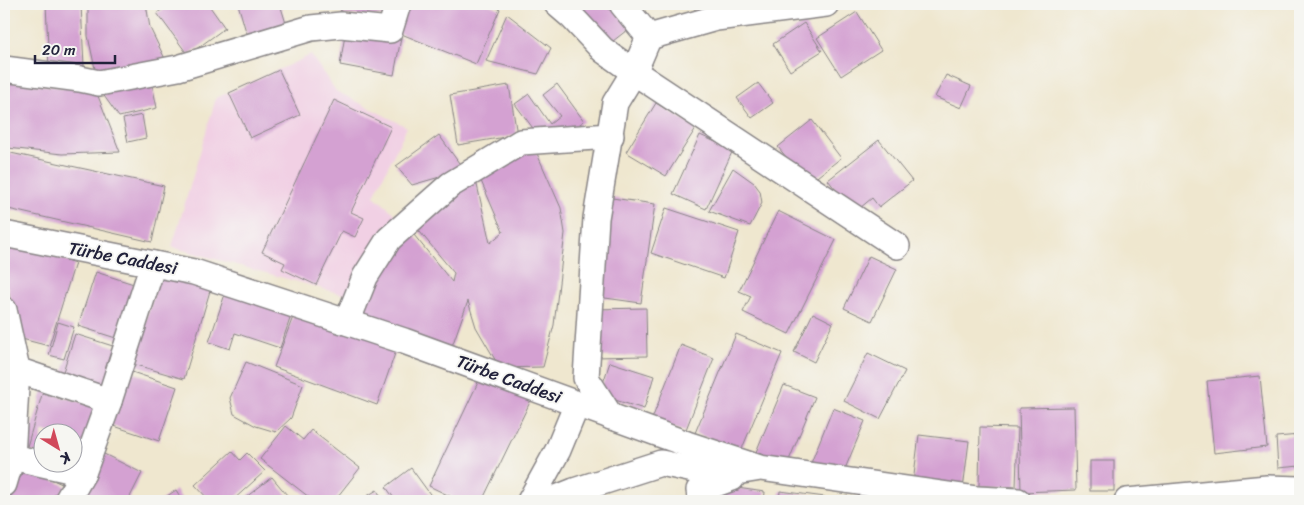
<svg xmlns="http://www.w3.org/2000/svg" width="1304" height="505" font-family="Sriracha,sans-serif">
	<rect width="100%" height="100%" fill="#f6f6f2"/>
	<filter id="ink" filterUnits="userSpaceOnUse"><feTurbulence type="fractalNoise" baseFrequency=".02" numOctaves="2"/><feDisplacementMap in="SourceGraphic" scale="10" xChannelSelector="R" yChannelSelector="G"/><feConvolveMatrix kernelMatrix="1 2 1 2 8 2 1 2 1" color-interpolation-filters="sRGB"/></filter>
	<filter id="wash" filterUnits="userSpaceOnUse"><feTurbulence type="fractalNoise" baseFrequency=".0096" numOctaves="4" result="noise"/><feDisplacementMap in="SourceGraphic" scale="20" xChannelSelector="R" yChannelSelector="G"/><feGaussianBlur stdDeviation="1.12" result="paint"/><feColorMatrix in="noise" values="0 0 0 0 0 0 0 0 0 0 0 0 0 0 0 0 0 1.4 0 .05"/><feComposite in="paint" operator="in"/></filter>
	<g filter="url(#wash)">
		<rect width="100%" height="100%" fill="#efe7cf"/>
		<!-- built -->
		<path fill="#f1d0e4" d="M 311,55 L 336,91 L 407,127 L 374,196 L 399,217 L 345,295 L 172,247 L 216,98 Z"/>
		<g id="blocks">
			<!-- building -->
			<g fill="#d4a1d2">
				<path d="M 46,4 L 81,4 L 84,66 L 49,68 Z"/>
				<path d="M 88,4 L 146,4 L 150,28 L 168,65 L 97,78 L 88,36 Z"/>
				<path d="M 170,4 L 208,4 L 225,28 L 188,55 L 157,13 Z"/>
				<path d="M 238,4 L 280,4 L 288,30 L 249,42 Z"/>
				<path d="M 339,4 L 395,4 L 392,16 L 342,15 Z"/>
				<path d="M 404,4 L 488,4 L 500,9 L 476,64 L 394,31 Z"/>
				<path d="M 572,4 L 614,4 L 631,27 L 604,48 Z"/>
				<path d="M 691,4 L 722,4 L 702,19 Z"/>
				<path d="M 857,12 L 881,50 L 841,76 L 817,38 Z"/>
				<path d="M 507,14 L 551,48 L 538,74 L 486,61 Z"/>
				<path d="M 804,23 L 822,51 L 790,71 L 773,44 Z"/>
				<path d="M 346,29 L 401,38 L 394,75 L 340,65 Z"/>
				<path d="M 279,70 L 300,115 L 250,138 L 229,93 Z"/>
				<path d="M 946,75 L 971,86 L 961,108 L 935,97 Z"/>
				<path d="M 4,81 L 96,91 L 120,152 L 62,154 L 8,148 L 6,152 L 164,186 L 152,242 L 4,208 Z"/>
				<path d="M 758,83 L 773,103 L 752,118 L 737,98 Z"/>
				<path d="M 152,84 L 157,108 L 119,117 L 102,93 Z"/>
				<path d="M 557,84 L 584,121 L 561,138 L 541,139 L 515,104 L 529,94 L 550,124 L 560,116 L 543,95 Z"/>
				<path d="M 509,85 L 517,135 L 458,145 L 450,95 Z"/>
				<path d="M 334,100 L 391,127 L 351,212 L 364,218 L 355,237 L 342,231 L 316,285 L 282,269 L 285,263 L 262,252 Z"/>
				<path d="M 656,103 L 696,128 L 666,176 L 626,152 Z"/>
				<path d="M 142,115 L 146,138 L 128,142 L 123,119 Z"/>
				<path d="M 812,120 L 841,158 L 808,184 L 778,147 Z"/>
				<path d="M 439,135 L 464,170 L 412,185 L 396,166 Z"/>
				<path d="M 700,135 L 733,150 L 706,209 L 673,194 Z"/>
				<path d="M 879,140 L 912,181 L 879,207 L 872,198 L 854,213 L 828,180 Z"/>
				<path d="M 535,149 L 561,208 L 565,233 L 554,325 L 543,367 L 500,368 L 476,327 L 468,301 L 451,349 L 358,317 L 372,280 L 410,230 L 452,282 L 454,273 L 415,226 L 475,176 L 490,243 L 503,232 L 478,174 Z"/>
				<path d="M 733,168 L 754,183 L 760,191 L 762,203 L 750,226 L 709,211 Z"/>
				<path d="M 612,198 L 655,204 L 641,303 L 598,297 Z"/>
				<path d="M 666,208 L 739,232 L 724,278 L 651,253 Z"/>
				<path d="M 778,211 L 836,240 L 789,334 L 743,312 L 751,296 L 739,291 Z"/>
				<path d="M 10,242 L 75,263 L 49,346 L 14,337 L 8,287 L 4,285 L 4,262 Z"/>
				<path d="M 869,256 L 897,269 L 872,321 L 844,308 Z"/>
				<path d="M 161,270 L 212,284 L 184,379 L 133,364 Z"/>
				<path d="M 96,272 L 140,286 L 122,340 L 78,326 Z"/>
				<path d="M 227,288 L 293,310 L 280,348 L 235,333 L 230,349 L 209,342 Z"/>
				<path d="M 646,308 L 647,356 L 595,357 L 594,309 Z"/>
				<path d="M 296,309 L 398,345 L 377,405 L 274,367 Z"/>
				<path d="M 813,313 L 833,323 L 814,362 L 794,352 Z"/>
				<path d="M 58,322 L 74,327 L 64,359 L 49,355 Z"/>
				<path d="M 75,334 L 119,348 L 105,391 L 61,378 Z"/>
				<path d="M 736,334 L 782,353 L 741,451 L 695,433 Z"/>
				<path d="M 681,345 L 714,358 L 685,432 L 652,419 Z"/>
				<path d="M 868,353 L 905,371 L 880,419 L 844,401 Z"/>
				<path d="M 246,362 L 303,385 L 291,418 L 276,432 L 256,426 L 234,414 L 230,398 Z"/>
				<path d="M 610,362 L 654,376 L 644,409 L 599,395 Z"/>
				<path d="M 129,371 L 177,387 L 159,441 L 111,425 Z"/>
				<path d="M 481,376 L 531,400 L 482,501 L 460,501 L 429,486 Z"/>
				<path d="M 1260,376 L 1267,447 L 1214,453 L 1207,381 Z"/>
				<path d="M 784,385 L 815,397 L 787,465 L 756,452 Z"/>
				<path d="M 43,391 L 98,407 L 80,466 L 72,464 L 72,432 L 42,432 L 42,455 L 26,450 Z"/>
				<path d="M 1074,407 L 1076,490 L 1021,492 L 1019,408 Z"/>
				<path d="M 833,408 L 865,421 L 842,476 L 811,463 Z"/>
				<path d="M 286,426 L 303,440 L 311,430 L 360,468 L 334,501 L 314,501 L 260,459 Z"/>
				<path d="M 980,427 L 1018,428 L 1016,487 L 979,486 Z"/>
				<path d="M 919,435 L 969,441 L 963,489 L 913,483 Z"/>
				<path d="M 1300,435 L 1300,466 L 1278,468 L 1276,437 Z"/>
				<path d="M 232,451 L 240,460 L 247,453 L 265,471 L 232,501 L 210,501 L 195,485 Z"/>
				<path d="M 104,454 L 142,473 L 128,501 L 80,501 Z"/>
				<rect x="1090" y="461" width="24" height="30"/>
				<path d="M 25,467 L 66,486 L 59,501 L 9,501 Z"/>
				<path d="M 411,468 L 435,501 L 396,501 L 386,487 Z"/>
				<path d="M 272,477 L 292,501 L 241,501 Z"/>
				<path d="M 723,486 L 765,492 L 764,501 L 721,501 Z"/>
				<path d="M 176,490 L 183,501 L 160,501 Z"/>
				<path d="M 377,490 L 383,501 L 359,501 Z"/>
				<path d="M 780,491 L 825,497 L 825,501 L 779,501 Z"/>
			</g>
		</g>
	</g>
	<g filter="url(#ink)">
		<use href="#blocks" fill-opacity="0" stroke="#888485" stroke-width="1"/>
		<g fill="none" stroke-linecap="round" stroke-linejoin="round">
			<!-- minor casing -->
			<g stroke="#888485" stroke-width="28">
				<g id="minor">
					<path d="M 557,4 L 571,16 L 603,50 L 634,72 L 649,37"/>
					<path d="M 622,4 L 649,37"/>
					<path d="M 649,37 L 716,18 L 826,4"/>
					<path d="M 4,69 L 80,79 L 99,83 L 178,68 L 311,28 L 341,25 L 390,30 L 398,4"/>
					<path d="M 4,234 L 194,272 L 404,341 L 687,444 L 760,468 L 977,499 L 1018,501"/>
					<path d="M 4,310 L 17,370 L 12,457 L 4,484"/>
					<path d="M 347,322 L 365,277 L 389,239 L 450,185 L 521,142 L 611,136"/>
					<path d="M 17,370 L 109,401"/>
					<path d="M 611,417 L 586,378 L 596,218 L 615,103 L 634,72 L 897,246"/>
					<path d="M 12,457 L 83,473"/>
					<path d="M 67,501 L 83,473 L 109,401 L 153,264"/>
					<path d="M 530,501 L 558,450 L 577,404"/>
					<path d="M 549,501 L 574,491 L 661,463 L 717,475 L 755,469"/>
					<path d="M 701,501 L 699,490 L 732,478"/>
					<path d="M 1127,501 L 1267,488 L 1300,489"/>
				</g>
			</g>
			<!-- minor -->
			<use href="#minor" stroke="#fff" stroke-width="25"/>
		</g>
	</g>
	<g text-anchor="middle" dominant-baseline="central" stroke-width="4" stroke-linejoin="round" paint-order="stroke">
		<!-- street labels -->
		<g font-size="18" fill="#22223b" stroke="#f6f6f2">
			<text transform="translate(123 258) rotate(11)">Türbe Caddesi</text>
			<text transform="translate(509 379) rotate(20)">Türbe Caddesi</text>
		</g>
	</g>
	<!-- margin -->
	<rect width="1304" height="505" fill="none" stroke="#f6f6f2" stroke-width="20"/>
	<!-- north arrow -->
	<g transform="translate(58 448) rotate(143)"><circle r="24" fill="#f6f6f2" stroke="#a1a1a9"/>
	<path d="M0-4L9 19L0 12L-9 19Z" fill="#d1495b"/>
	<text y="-8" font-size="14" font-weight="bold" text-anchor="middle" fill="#22223b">K</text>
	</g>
	<!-- scale -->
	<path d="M35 55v8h80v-8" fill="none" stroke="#22223b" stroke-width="2.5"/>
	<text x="42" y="55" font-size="15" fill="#22223b" stroke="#f6f6f2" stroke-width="4" paint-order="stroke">20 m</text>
</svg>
